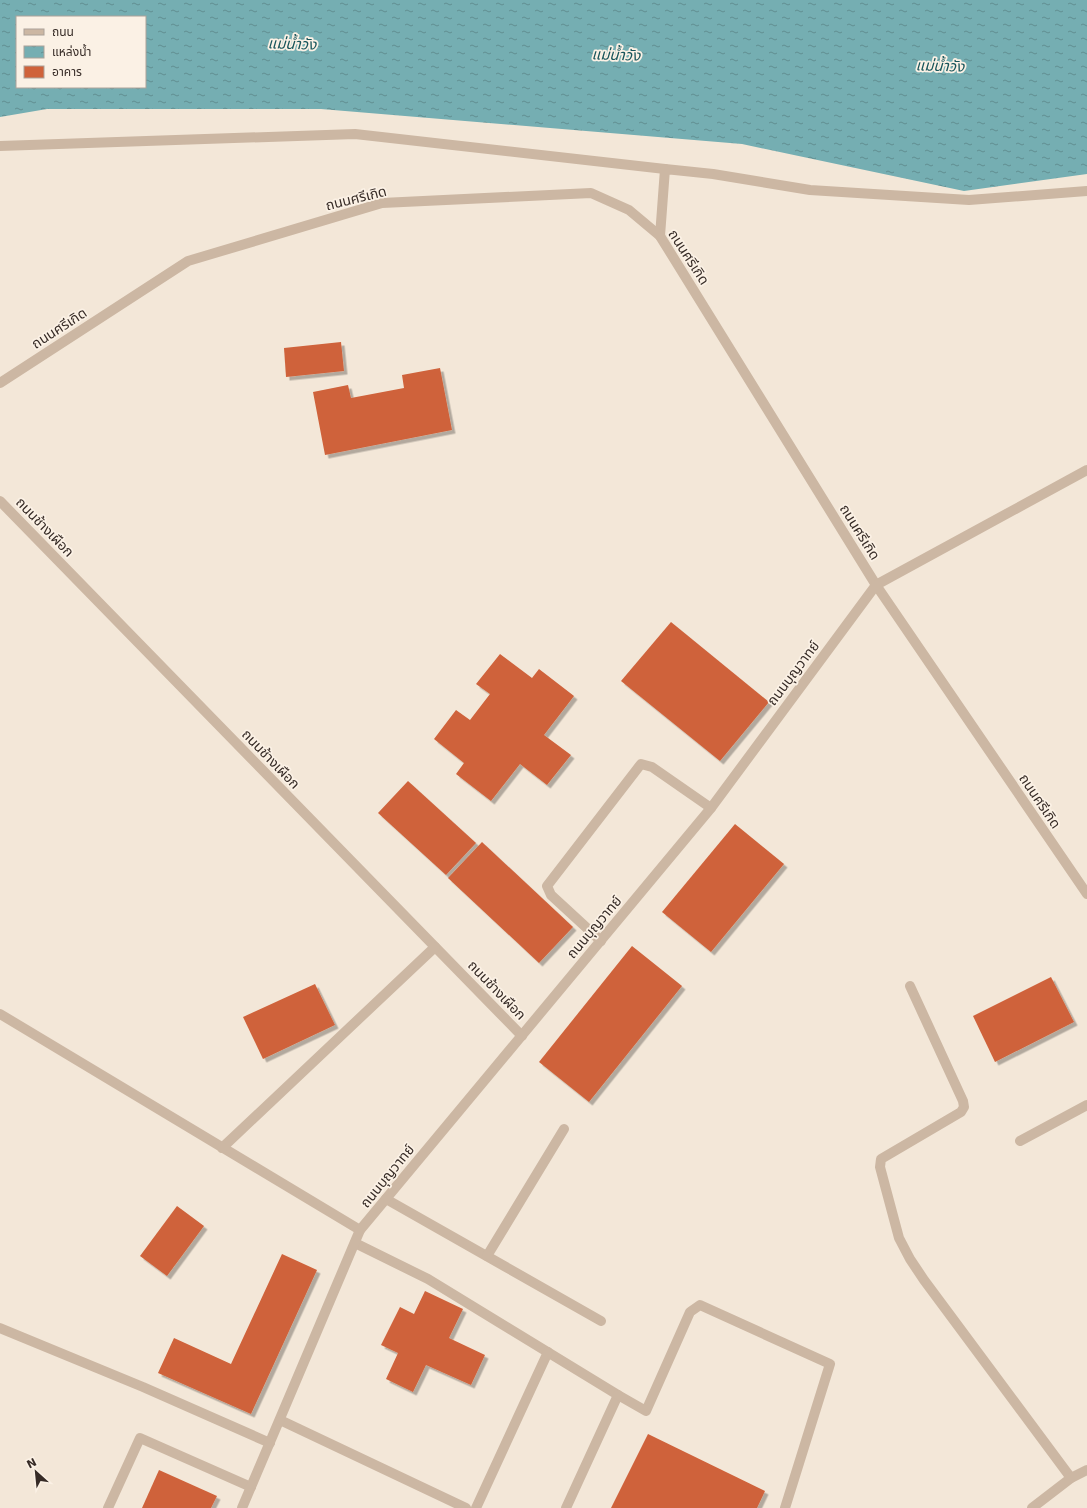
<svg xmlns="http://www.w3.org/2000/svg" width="1087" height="1508" font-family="'DejaVu Sans','Noto Sans Thai',sans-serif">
	<defs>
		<pattern id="water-ripples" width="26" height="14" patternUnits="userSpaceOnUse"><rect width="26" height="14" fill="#75aeb2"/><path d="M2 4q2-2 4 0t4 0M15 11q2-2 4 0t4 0" fill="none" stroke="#618e91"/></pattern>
		<filter id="shadow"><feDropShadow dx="3.5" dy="3.5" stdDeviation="0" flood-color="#0004"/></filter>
	</defs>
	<rect width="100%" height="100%" fill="#f3e7d8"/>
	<!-- water -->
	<path fill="url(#water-ripples)" fill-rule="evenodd" d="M 0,0 L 1087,0 L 1087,174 L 964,191 L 742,144 L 321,109 L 47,109 L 0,117 ZM 17,17 L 145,17 L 145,87 L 17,87 Z"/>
	<!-- building -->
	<g fill="#cf623a" filter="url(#shadow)">
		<path d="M 341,342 L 344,371 L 286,377 L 284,348 Z"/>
		<path d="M 440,368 L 452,430 L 325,455 L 313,392 L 348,385 L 351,398 L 404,388 L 402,375 Z"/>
		<path d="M 671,622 L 769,702 L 720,761 L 621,681 Z"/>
		<path d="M 500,654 L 532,678 L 539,669 L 574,696 L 544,735 L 571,755 L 547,785 L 520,764 L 491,801 L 456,774 L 464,763 L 434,739 L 456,710 L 470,720 L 490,694 L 476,684 Z"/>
		<path d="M 408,781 L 476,843 L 446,875 L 378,813 Z"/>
		<path d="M 735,824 L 784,864 L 711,952 L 662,912 Z"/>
		<path d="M 482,842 L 573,927 L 539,963 L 448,878 Z"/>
		<path d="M 632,946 L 682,986 L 589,1102 L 539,1062 Z"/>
		<path d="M 1051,977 L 1074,1022 L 995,1062 L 973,1016 Z"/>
		<path d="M 315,984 L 335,1025 L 263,1059 L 243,1017 Z"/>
		<path d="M 177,1206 L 204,1226 L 167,1276 L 140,1256 Z"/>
		<path d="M 282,1254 L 317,1270 L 251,1414 L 158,1373 L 174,1338 L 231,1364 Z"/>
		<path d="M 425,1291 L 463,1309 L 449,1338 L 485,1355 L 471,1385 L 426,1365 L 413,1392 L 386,1379 L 398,1353 L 381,1345 L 400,1307 L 414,1314 Z"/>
		<path d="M 648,1434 L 765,1491 L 757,1508 L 611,1508 Z"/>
		<path d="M 159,1470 L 217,1496 L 211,1508 L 142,1508 Z"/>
	</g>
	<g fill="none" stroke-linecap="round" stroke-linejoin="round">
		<!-- minor -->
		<g stroke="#ccb7a3" stroke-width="10">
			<path d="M 0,146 L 355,134 L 665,169"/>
			<path d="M 660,236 L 665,169 L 713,174 L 810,190 L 969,200 L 1087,191"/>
			<path d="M 0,383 L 188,261 L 382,203 L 591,193 L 629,210 L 660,236 L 876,585 L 1087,894"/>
			<path d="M 0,501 L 522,1036"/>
			<path d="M 601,941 L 551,895 L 547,886 L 641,764 L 652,767 L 711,808"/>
			<path d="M 910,986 L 963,1101 L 964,1107 L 961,1112 L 881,1159 L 880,1167 L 899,1238 L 910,1259 L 924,1280 L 1071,1478"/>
			<path d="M 0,1014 L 360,1230"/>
			<path d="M 1020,1141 L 1087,1105"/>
			<path d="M 222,1148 L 435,947"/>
			<path d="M 386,1199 L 601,1321"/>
			<path d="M 355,1243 L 428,1279 L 618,1395 L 566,1508"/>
			<path d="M 487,1256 L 564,1129"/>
			<path d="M 0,1328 L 143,1387 L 270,1443"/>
			<path d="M 618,1395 L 646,1411 L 690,1312 L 700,1305 L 830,1364 L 785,1508"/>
			<path d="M 280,1420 L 466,1508"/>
			<path d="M 108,1508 L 140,1438 L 251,1487"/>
			<path d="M 242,1508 L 360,1230 L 711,808 L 876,585 L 1087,470"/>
			<path d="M 476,1508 L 548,1352"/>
			<path d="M 1032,1508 L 1071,1478 L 1087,1470"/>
		</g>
	</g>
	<g text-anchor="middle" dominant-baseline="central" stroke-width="3.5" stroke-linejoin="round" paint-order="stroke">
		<!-- street labels -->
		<g font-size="14" fill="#362b26" stroke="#fbf1e5">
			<text transform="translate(356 198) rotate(-14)">ถนนศรีเกิด</text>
			<text transform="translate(689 257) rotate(57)">ถนนศรีเกิด</text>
			<text transform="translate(59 328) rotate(-33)">ถนนศรีเกิด</text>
			<text transform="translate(45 527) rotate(46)">ถนนช้างเผือก</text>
			<text transform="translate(860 532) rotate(58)">ถนนศรีเกิด</text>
			<text transform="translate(793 673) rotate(-53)">ถนนบุญวาทย์</text>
			<text transform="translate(271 759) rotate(46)">ถนนช้างเผือก</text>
			<text transform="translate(1040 801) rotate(56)">ถนนศรีเกิด</text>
			<text transform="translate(594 927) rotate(-50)">ถนนบุญวาทย์</text>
			<text transform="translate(497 990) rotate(46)">ถนนช้างเผือก</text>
			<text transform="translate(387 1176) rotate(-51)">ถนนบุญวาทย์</text>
		</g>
		<!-- water labels -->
		<g font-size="15" font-style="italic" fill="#18555b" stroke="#fbf1e5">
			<text transform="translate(292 44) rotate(2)">แม่น้ำวัง</text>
			<text transform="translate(616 55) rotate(2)">แม่น้ำวัง</text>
			<text transform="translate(940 66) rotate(2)">แม่น้ำวัง</text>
		</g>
	</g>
	<!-- legend -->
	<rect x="16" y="16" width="130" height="72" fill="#fbf1e5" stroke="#aca299"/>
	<rect x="24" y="29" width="20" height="6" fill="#ccb7a3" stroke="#aca299"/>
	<text x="52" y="36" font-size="12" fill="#362b26">ถนน</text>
	<rect x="24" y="46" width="20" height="12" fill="url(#water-ripples)" stroke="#aca299"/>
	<text x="52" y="56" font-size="12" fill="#362b26">แหล่งน้ำ</text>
	<rect x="24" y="66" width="20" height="12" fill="#cf623a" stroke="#aca299"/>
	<text x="52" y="76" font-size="12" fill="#362b26">อาคาร</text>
	<!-- north arrow -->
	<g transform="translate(36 1472) rotate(333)" stroke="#fbf1e5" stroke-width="3" paint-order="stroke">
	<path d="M0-3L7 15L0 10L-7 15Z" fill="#362b26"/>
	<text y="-6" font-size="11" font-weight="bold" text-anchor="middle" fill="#362b26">N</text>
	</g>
</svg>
